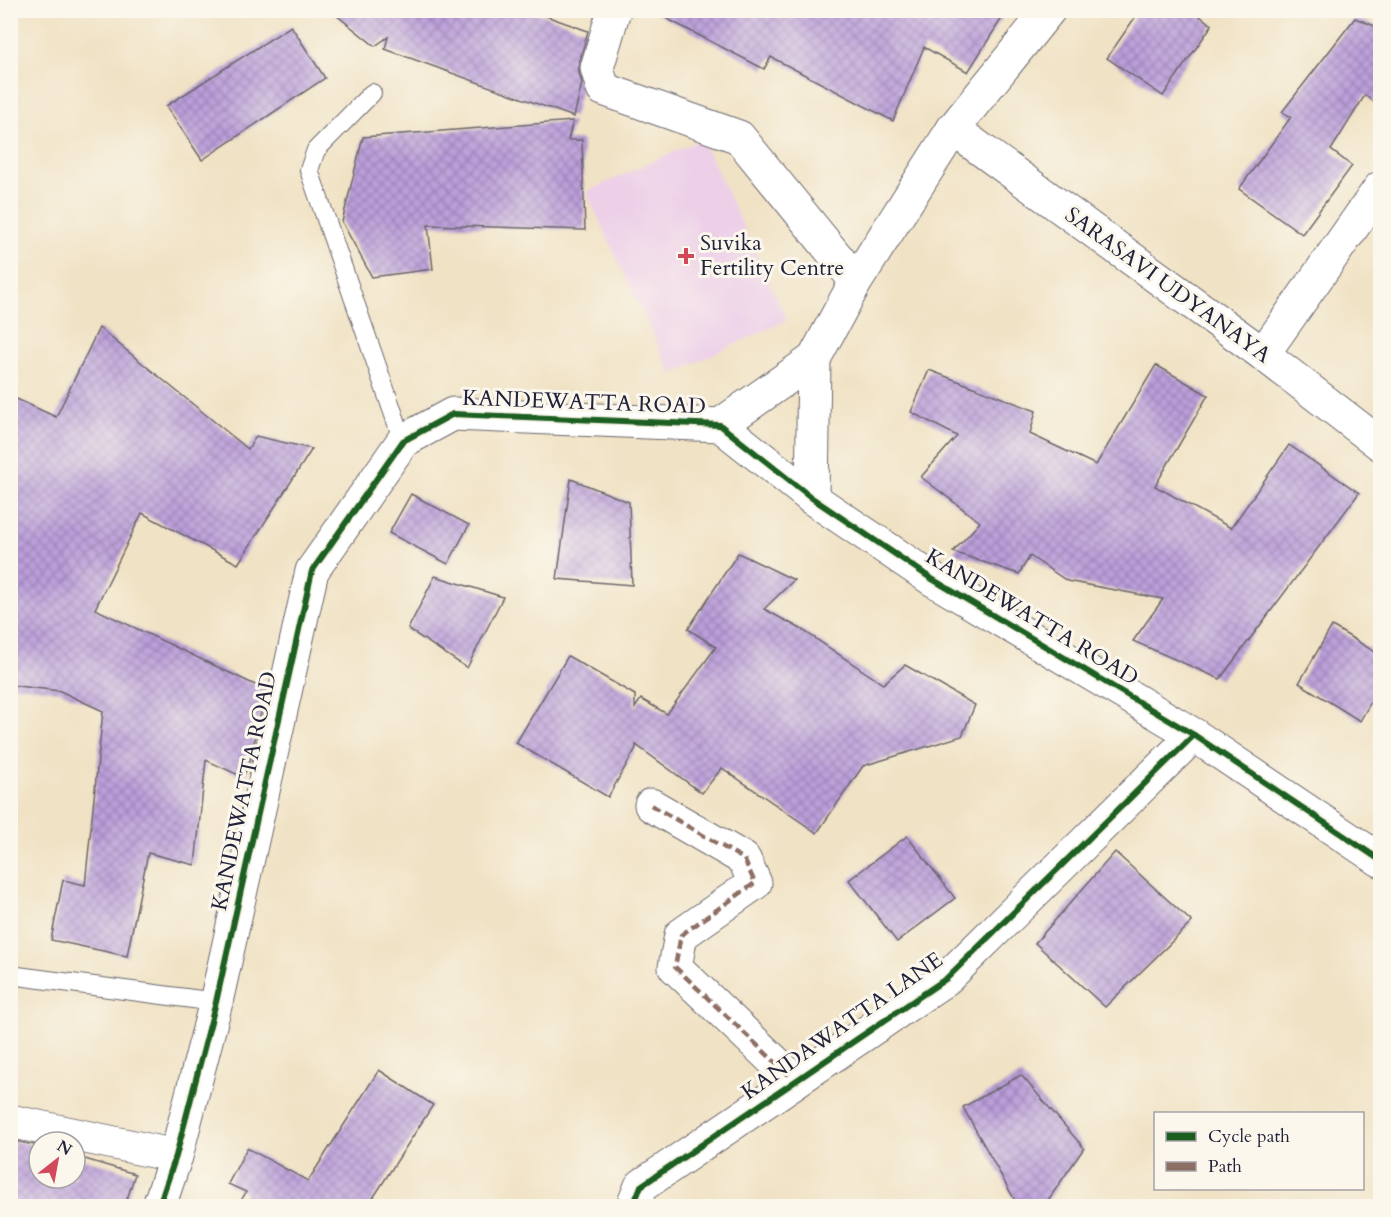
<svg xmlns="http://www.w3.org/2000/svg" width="1391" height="1217" font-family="Cardo,serif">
	<defs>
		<pattern id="building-cross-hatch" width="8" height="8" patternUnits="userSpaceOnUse" patternTransform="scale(1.5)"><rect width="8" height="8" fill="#bb9fda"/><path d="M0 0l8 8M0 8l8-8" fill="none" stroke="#9881b2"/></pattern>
	</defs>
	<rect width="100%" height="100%" fill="#fbf7ec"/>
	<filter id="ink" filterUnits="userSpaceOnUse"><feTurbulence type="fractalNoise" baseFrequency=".0167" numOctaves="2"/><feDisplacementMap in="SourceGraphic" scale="12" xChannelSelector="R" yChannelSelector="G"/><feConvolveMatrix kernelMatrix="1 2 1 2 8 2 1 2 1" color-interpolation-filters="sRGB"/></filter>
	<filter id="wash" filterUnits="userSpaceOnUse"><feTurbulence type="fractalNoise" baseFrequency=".008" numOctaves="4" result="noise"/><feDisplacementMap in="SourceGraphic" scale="24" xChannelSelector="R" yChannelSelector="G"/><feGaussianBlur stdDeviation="1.35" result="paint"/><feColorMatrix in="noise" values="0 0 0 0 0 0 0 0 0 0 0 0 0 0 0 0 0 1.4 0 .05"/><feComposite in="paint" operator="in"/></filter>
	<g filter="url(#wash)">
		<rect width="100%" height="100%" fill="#f0e2c4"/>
		<!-- built -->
		<path fill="#edd0e8" d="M 702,139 L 787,320 L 671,374 L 586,192 Z"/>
		<g id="blocks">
			<!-- building -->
			<g fill="url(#building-cross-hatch)">
				<path d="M 330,10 L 529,10 L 588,31 L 579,63 L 579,73 L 582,83 L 574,117 L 385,49 L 388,37 L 375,46 Z"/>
				<path d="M 650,10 L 1007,10 L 968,72 L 924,47 L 893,121 L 771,57 L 764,69 Z"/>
				<path d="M 1140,10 L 1191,10 L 1212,25 L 1163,96 L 1107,58 Z"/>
				<path d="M 1355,18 L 1380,28 L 1380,107 L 1365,95 L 1331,150 L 1352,166 L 1302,234 L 1239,189 L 1291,117 L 1282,112 Z"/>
				<path d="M 291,26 L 325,78 L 202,160 L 166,106 Z"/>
				<path d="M 573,121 L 568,140 L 582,140 L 585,230 L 428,225 L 433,269 L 372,277 L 342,222 L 363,137 Z"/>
				<path d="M 99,328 L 248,449 L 256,436 L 312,449 L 238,564 L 142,513 L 95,609 L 266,690 L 250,761 L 243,777 L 206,760 L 195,865 L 148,853 L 127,956 L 51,940 L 63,880 L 85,885 L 103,711 L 60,691 L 10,685 L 10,396 L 56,417 Z"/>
				<path d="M 1156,365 L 1208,395 L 1155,486 L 1231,528 L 1289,445 L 1359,493 L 1220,679 L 1133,641 L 1163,599 L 1067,581 L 1030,556 L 1019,574 L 953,552 L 980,522 L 921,477 L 957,436 L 911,412 L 929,370 L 1036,411 L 1030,434 L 1096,465 Z"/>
				<path d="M 571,479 L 629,502 L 632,585 L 557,579 Z"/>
				<path d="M 411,494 L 469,525 L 448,564 L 389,533 Z"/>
				<path d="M 738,553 L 794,580 L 764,609 L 801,629 L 883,684 L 905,665 L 975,705 L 962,736 L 863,766 L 817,833 L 722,768 L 702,793 L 636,745 L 636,748 L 608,797 L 516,743 L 568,656 L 635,695 L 635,708 L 641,699 L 667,714 L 716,647 L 688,629 Z"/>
				<path d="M 435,576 L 503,597 L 467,668 L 408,629 Z"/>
				<path d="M 1332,626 L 1380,655 L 1380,686 L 1360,721 L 1299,683 Z"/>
				<path d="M 907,836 L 955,898 L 897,942 L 849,880 Z"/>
				<path d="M 1115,852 L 1192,922 L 1105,1007 L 1035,943 Z"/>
				<path d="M 379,1070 L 433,1105 L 368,1206 L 238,1206 L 246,1192 L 228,1184 L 247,1148 L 308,1181 Z"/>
				<path d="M 1021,1075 L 1084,1148 L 1044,1206 L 1018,1206 L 963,1107 Z"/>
				<path d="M 10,1140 L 39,1146 L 39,1178 L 75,1178 L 75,1156 L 135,1174 L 125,1206 L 10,1206 Z"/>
			</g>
		</g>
	</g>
	<g filter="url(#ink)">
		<use href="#blocks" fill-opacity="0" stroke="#6a656b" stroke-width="1.5"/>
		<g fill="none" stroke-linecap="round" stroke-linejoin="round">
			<!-- lane casing -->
			<g stroke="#6a656b" stroke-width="20">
				<g id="lane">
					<path d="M 372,93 L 316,150 L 309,170 L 403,441"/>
					<path d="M 10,975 L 216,1002"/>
				</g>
			</g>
			<!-- street casing -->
			<g stroke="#6a656b" stroke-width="35">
				<g id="street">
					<path d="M 614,10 L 597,68 L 603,89 L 739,137 L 856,281"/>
					<path d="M 953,129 L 1263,354 L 1380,444"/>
					<path d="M 1263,354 L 1380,188"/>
					<path d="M 651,805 L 744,859 L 755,883 L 681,935 L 675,967 L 795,1081"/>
					<path d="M 10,1121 L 176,1156"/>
					<path d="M 633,1206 L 641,1186 L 947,978 L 1194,735"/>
				</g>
			</g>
			<!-- secondary casing -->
			<g stroke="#6a656b" stroke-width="35">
				<g id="secondary">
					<path d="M 720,425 L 814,359 L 856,281 L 953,129 L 1049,10"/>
					<path d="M 812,498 L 814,359"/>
					<path d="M 159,1206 L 176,1156 L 216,1002 L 312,571 L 403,441 L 453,414 L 720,425 L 812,498 L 932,579 L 1194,735 L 1380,860"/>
				</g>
			</g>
			<!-- lane -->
			<use href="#lane" stroke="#fff" stroke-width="18"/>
			<!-- street -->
			<use href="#street" stroke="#fff" stroke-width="33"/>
			<!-- secondary -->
			<use href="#secondary" stroke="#fff" stroke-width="33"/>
			<!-- quiet -->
			<path stroke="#8d6e63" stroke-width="4.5" stroke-dasharray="9 4.5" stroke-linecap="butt" d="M 651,805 L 744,859 L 755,883 L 681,935 L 675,967 L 795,1081"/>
			<!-- cycleway casing -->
			<g stroke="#fbf7ec" stroke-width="10">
				<g id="cycleway">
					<path d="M 159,1206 L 176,1156 L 216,1002 L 312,571 L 403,441 L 453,414 L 720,425 L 812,498 L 932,579 L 1194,735 L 1380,860"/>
					<path d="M 633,1206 L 641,1186 L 947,978 L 1194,735"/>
				</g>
			</g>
			<!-- cycleway -->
			<use href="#cycleway" stroke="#1b5e20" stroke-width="6"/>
		</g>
	</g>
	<!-- markers -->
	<path fill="#d1495b" stroke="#fbf7ec" stroke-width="2" d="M683 247h6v6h6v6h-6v6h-6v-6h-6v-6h6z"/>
	<g text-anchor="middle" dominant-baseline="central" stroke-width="6" stroke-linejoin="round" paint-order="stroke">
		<!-- poi labels -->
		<g font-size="22" fill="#22223b" stroke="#fbf7ec" text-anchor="start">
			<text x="700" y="243">Suvika<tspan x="700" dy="25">Fertility Centre</tspan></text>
		</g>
		<!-- street labels -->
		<g font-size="22" fill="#22223b" stroke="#fbf7ec">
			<text transform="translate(1168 285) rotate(36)">SARASAVI UDYANAYA</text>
			<text transform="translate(584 402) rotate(2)">KANDEWATTA ROAD</text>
			<text transform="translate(1032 617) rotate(31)">KANDEWATTA ROAD</text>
			<text transform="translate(244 791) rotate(-78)">KANDEWATTA ROAD</text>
			<text transform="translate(842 1026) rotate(-35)">KANDAWATTA LANE</text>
		</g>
	</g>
	<!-- margin -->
	<rect width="1391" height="1217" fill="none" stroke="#fbf7ec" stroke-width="36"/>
	<!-- legend -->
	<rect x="1154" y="1112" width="210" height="78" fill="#fbf7ec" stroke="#a4a2a5" stroke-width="1.5"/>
	<rect x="1166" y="1132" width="30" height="9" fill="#1b5e20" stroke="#a4a2a5" stroke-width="1.5"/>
	<text x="1208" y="1142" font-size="18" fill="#22223b">Cycle path</text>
	<rect x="1166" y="1162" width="30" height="9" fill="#8d6e63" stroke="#a4a2a5" stroke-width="1.5"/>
	<text x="1208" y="1172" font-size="18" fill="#22223b">Path</text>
	<!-- north arrow -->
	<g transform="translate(57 1160) rotate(31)"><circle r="28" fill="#fbf7ec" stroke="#a4a2a5" stroke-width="1.5"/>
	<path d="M0-4.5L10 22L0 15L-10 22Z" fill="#d1495b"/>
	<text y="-9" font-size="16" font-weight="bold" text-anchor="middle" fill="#22223b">N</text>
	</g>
</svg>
